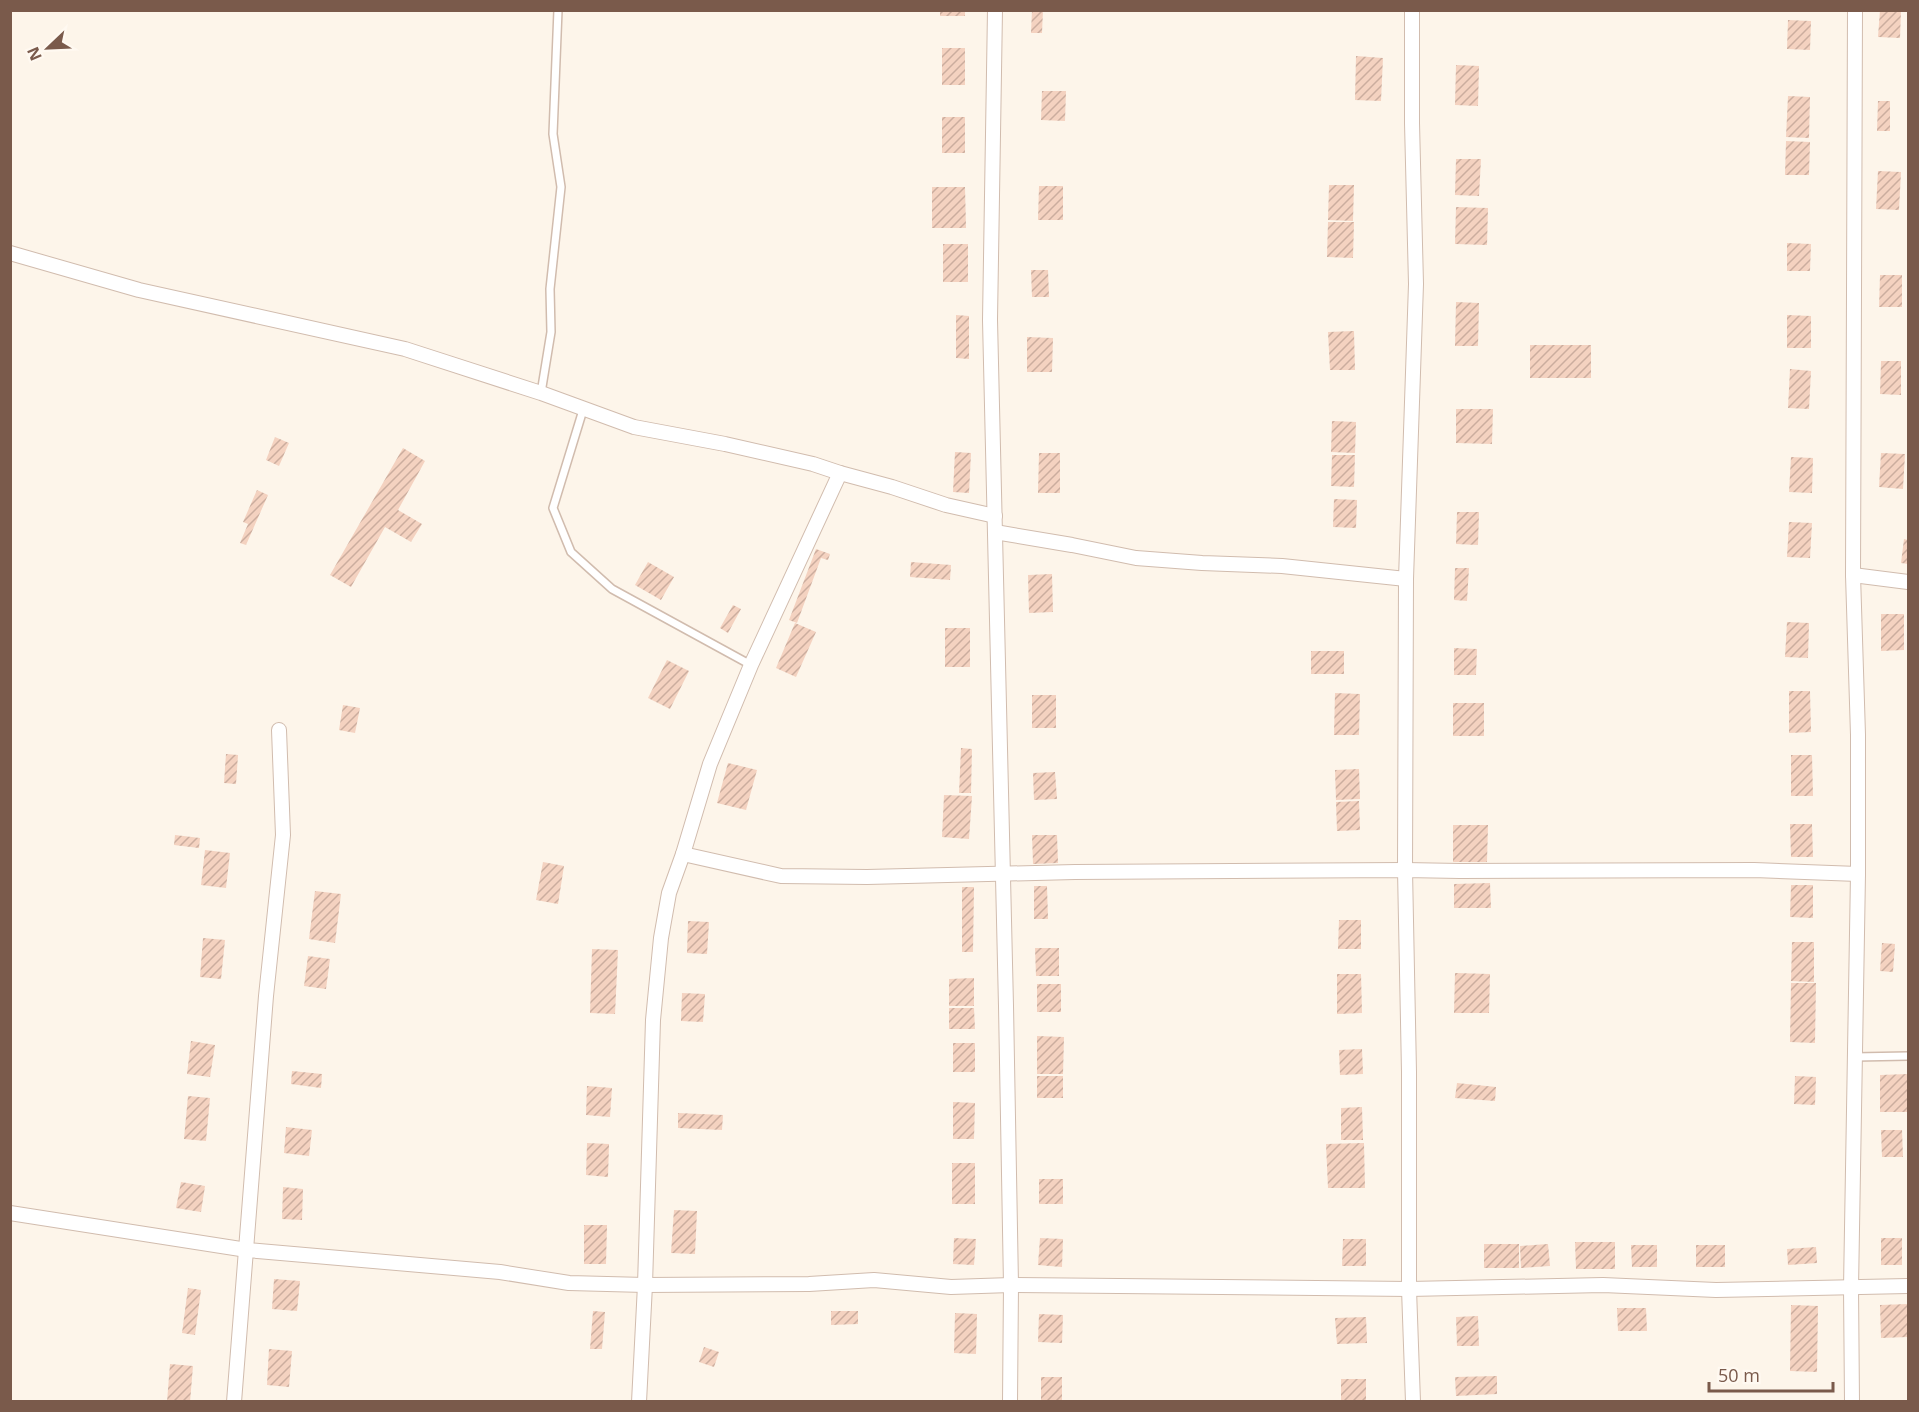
<svg xmlns="http://www.w3.org/2000/svg" width="1919" height="1412" font-family="'Open Sans',sans-serif">
	<defs>
		<pattern id="building-hatch" width="6" height="6" patternUnits="userSpaceOnUse" patternTransform="scale(1.5)"><rect width="6" height="6" fill="#f4d2c0"/><path d="M-1 1l2-2M0 6l6-6M5 7l2-2" fill="none" stroke="#cbad9e"/></pattern>
	</defs>
	<rect width="100%" height="100%" fill="#fdf5ea"/>
	<!-- building -->
	<g fill="url(#building-hatch)">
		<rect x="940" y="10" width="25" height="6"/>
		<path d="M 1032,10 L 1043,10 L 1042,33 L 1031,33 Z"/>
		<path d="M 1880,10 L 1901,10 L 1900,38 L 1878,37 Z"/>
		<path d="M 1788,20 L 1811,21 L 1810,50 L 1787,49 Z"/>
		<rect x="942" y="48" width="23" height="37"/>
		<path d="M 1356,56 L 1383,58 L 1381,101 L 1355,100 Z"/>
		<path d="M 1456,65 L 1479,66 L 1478,106 L 1455,105 Z"/>
		<path d="M 1042,91 L 1066,91 L 1065,121 L 1041,120 Z"/>
		<path d="M 1788,96 L 1810,97 L 1809,138 L 1786,137 Z"/>
		<path d="M 1878,101 L 1890,101 L 1890,131 L 1877,131 Z"/>
		<rect x="942" y="117" width="23" height="36"/>
		<path d="M 1786,141 L 1810,142 L 1809,175 L 1785,175 Z"/>
		<path d="M 1456,159 L 1481,159 L 1479,196 L 1455,195 Z"/>
		<path d="M 1878,171 L 1901,172 L 1899,210 L 1876,209 Z"/>
		<path d="M 1329,185 L 1354,185 L 1353,221 L 1328,220 Z"/>
		<path d="M 1039,186 L 1063,186 L 1063,220 L 1038,220 Z"/>
		<path d="M 932,187 L 965,187 L 966,228 L 932,228 Z"/>
		<path d="M 1456,207 L 1488,208 L 1487,245 L 1455,244 Z"/>
		<path d="M 1328,222 L 1354,222 L 1353,258 L 1327,257 Z"/>
		<path d="M 1787,243 L 1811,244 L 1810,271 L 1787,271 Z"/>
		<rect x="943" y="244" width="25" height="38"/>
		<path d="M 1031,270 L 1048,270 L 1049,297 L 1032,297 Z"/>
		<path d="M 1880,275 L 1902,275 L 1902,307 L 1879,307 Z"/>
		<path d="M 1456,302 L 1479,303 L 1478,346 L 1455,346 Z"/>
		<path d="M 956,315 L 969,316 L 969,359 L 956,358 Z"/>
		<path d="M 1787,315 L 1811,316 L 1811,348 L 1787,348 Z"/>
		<path d="M 1354,331 L 1355,370 L 1330,370 L 1328,332 Z"/>
		<path d="M 1027,337 L 1053,338 L 1052,372 L 1027,372 Z"/>
		<rect x="1530" y="345" width="61" height="33"/>
		<path d="M 1881,361 L 1901,361 L 1901,395 L 1880,394 Z"/>
		<path d="M 1790,369 L 1811,371 L 1809,409 L 1788,408 Z"/>
		<path d="M 1456,409 L 1493,409 L 1492,444 L 1456,443 Z"/>
		<path d="M 1332,421 L 1356,422 L 1355,453 L 1331,452 Z"/>
		<path d="M 275,437 L 289,443 L 279,466 L 266,460 Z"/>
		<path d="M 403,448 L 425,461 L 398,510 L 422,524 L 411,542 L 385,527 L 351,587 L 330,575 Z"/>
		<path d="M 955,452 L 971,453 L 969,493 L 953,492 Z"/>
		<path d="M 1039,453 L 1060,453 L 1060,493 L 1038,493 Z"/>
		<path d="M 1881,453 L 1905,454 L 1903,489 L 1879,487 Z"/>
		<path d="M 1332,455 L 1355,455 L 1354,487 L 1331,486 Z"/>
		<path d="M 1791,457 L 1813,458 L 1812,493 L 1789,492 Z"/>
		<path d="M 257,490 L 268,495 L 246,545 L 240,543 L 248,524 L 243,522 Z"/>
		<path d="M 1334,499 L 1357,500 L 1356,528 L 1333,527 Z"/>
		<path d="M 1457,512 L 1479,512 L 1478,545 L 1456,544 Z"/>
		<path d="M 1789,522 L 1812,523 L 1810,558 L 1787,557 Z"/>
		<path d="M 1904,539 L 1908,540 L 1908,564 L 1901,563 Z"/>
		<path d="M 816,549 L 830,554 L 828,560 L 821,558 L 797,623 L 789,620 Z"/>
		<path d="M 648,562 L 674,577 L 661,600 L 635,585 Z"/>
		<path d="M 911,562 L 951,565 L 950,580 L 910,577 Z"/>
		<path d="M 1455,568 L 1469,568 L 1467,601 L 1454,600 Z"/>
		<path d="M 1052,574 L 1053,612 L 1029,613 L 1028,575 Z"/>
		<path d="M 733,605 L 741,609 L 728,633 L 720,628 Z"/>
		<path d="M 1881,614 L 1904,614 L 1904,650 L 1881,651 Z"/>
		<path d="M 1787,622 L 1809,623 L 1808,658 L 1785,657 Z"/>
		<path d="M 795,623 L 816,632 L 796,677 L 776,668 Z"/>
		<rect x="945" y="628" width="25" height="39"/>
		<path d="M 1454,648 L 1477,649 L 1476,675 L 1454,675 Z"/>
		<rect x="1311" y="651" width="33" height="23"/>
		<path d="M 667,660 L 689,671 L 670,709 L 648,698 Z"/>
		<path d="M 1789,691 L 1810,691 L 1811,732 L 1789,733 Z"/>
		<path d="M 1335,693 L 1360,694 L 1359,735 L 1334,735 Z"/>
		<rect x="1032" y="695" width="24" height="33"/>
		<rect x="1453" y="703" width="31" height="33"/>
		<path d="M 343,705 L 360,708 L 355,733 L 339,730 Z"/>
		<path d="M 961,748 L 972,749 L 971,793 L 959,793 Z"/>
		<path d="M 226,754 L 238,755 L 236,784 L 224,783 Z"/>
		<path d="M 1791,755 L 1812,755 L 1813,796 L 1791,796 Z"/>
		<path d="M 728,763 L 757,770 L 746,810 L 717,803 Z"/>
		<path d="M 1359,769 L 1360,799 L 1336,800 L 1335,770 Z"/>
		<path d="M 1055,772 L 1057,799 L 1034,800 L 1033,773 Z"/>
		<path d="M 944,795 L 972,796 L 969,839 L 942,837 Z"/>
		<path d="M 1359,801 L 1360,830 L 1337,831 L 1336,802 Z"/>
		<path d="M 1790,824 L 1812,824 L 1813,857 L 1791,857 Z"/>
		<path d="M 1453,825 L 1488,825 L 1487,862 L 1453,862 Z"/>
		<path d="M 175,835 L 200,838 L 199,848 L 174,845 Z"/>
		<path d="M 1032,835 L 1057,835 L 1058,863 L 1033,864 Z"/>
		<path d="M 205,850 L 230,853 L 226,888 L 201,885 Z"/>
		<path d="M 543,862 L 564,866 L 558,904 L 536,900 Z"/>
		<path d="M 1490,883 L 1491,908 L 1454,908 L 1454,884 Z"/>
		<path d="M 1791,885 L 1813,885 L 1813,918 L 1790,917 Z"/>
		<path d="M 1034,886 L 1047,886 L 1048,919 L 1034,919 Z"/>
		<path d="M 962,887 L 974,887 L 973,952 L 962,952 Z"/>
		<path d="M 315,891 L 341,894 L 335,943 L 309,939 Z"/>
		<path d="M 1339,920 L 1361,920 L 1361,949 L 1338,949 Z"/>
		<path d="M 688,921 L 709,922 L 707,954 L 687,953 Z"/>
		<path d="M 203,938 L 225,940 L 221,979 L 200,977 Z"/>
		<path d="M 1792,942 L 1814,942 L 1814,982 L 1791,981 Z"/>
		<path d="M 1882,943 L 1895,944 L 1893,972 L 1880,971 Z"/>
		<path d="M 1035,948 L 1059,948 L 1059,976 L 1036,976 Z"/>
		<path d="M 592,949 L 618,950 L 615,1014 L 590,1013 Z"/>
		<path d="M 308,956 L 330,959 L 326,989 L 304,986 Z"/>
		<path d="M 1455,973 L 1490,974 L 1489,1013 L 1454,1013 Z"/>
		<path d="M 1337,974 L 1361,974 L 1362,1013 L 1337,1014 Z"/>
		<path d="M 974,978 L 974,1006 L 949,1006 L 949,979 Z"/>
		<path d="M 1791,983 L 1816,983 L 1815,1043 L 1790,1042 Z"/>
		<rect x="1037" y="984" width="24" height="28"/>
		<path d="M 682,993 L 705,994 L 703,1022 L 681,1021 Z"/>
		<path d="M 949,1008 L 974,1008 L 975,1029 L 949,1029 Z"/>
		<path d="M 1037,1036 L 1064,1037 L 1063,1074 L 1037,1074 Z"/>
		<path d="M 191,1041 L 215,1045 L 210,1077 L 187,1074 Z"/>
		<rect x="953" y="1043" width="22" height="29"/>
		<path d="M 1362,1049 L 1363,1074 L 1340,1075 L 1339,1050 Z"/>
		<path d="M 292,1071 L 322,1074 L 321,1088 L 291,1084 Z"/>
		<path d="M 1908,1074 L 1908,1112 L 1880,1112 L 1880,1075 Z"/>
		<rect x="1037" y="1076" width="26" height="22"/>
		<path d="M 1795,1076 L 1816,1077 L 1815,1105 L 1794,1104 Z"/>
		<path d="M 1457,1083 L 1496,1087 L 1495,1101 L 1455,1098 Z"/>
		<path d="M 587,1086 L 612,1088 L 610,1117 L 586,1115 Z"/>
		<path d="M 188,1096 L 210,1098 L 206,1141 L 184,1139 Z"/>
		<path d="M 953,1102 L 975,1103 L 974,1139 L 953,1139 Z"/>
		<path d="M 1362,1107 L 1363,1140 L 1341,1140 L 1341,1108 Z"/>
		<path d="M 678,1113 L 723,1115 L 722,1130 L 678,1128 Z"/>
		<path d="M 286,1127 L 312,1130 L 309,1156 L 284,1153 Z"/>
		<path d="M 1881,1130 L 1902,1130 L 1903,1157 L 1882,1157 Z"/>
		<path d="M 587,1143 L 609,1144 L 608,1177 L 586,1175 Z"/>
		<path d="M 1364,1143 L 1365,1188 L 1328,1188 L 1326,1144 Z"/>
		<rect x="952" y="1163" width="23" height="41"/>
		<rect x="1039" y="1179" width="24" height="25"/>
		<path d="M 181,1182 L 205,1186 L 201,1212 L 176,1208 Z"/>
		<path d="M 283,1187 L 303,1189 L 302,1220 L 282,1219 Z"/>
		<path d="M 674,1210 L 697,1211 L 695,1254 L 671,1253 Z"/>
		<path d="M 584,1225 L 607,1225 L 606,1264 L 584,1264 Z"/>
		<path d="M 954,1238 L 976,1239 L 974,1265 L 953,1264 Z"/>
		<path d="M 1040,1238 L 1063,1239 L 1062,1267 L 1038,1265 Z"/>
		<rect x="1881" y="1238" width="21" height="27"/>
		<path d="M 1343,1239 L 1366,1239 L 1366,1266 L 1342,1266 Z"/>
		<path d="M 1575,1242 L 1615,1242 L 1615,1269 L 1576,1269 Z"/>
		<rect x="1484" y="1244" width="35" height="24"/>
		<path d="M 1548,1244 L 1550,1266 L 1521,1268 L 1520,1246 Z"/>
		<path d="M 1631,1245 L 1657,1245 L 1657,1267 L 1632,1267 Z"/>
		<rect x="1696" y="1245" width="29" height="22"/>
		<path d="M 1816,1247 L 1817,1263 L 1788,1265 L 1787,1249 Z"/>
		<path d="M 274,1279 L 300,1281 L 297,1311 L 272,1309 Z"/>
		<path d="M 188,1288 L 201,1290 L 195,1335 L 182,1333 Z"/>
		<path d="M 1908,1304 L 1908,1337 L 1881,1338 L 1880,1305 Z"/>
		<path d="M 1791,1305 L 1818,1306 L 1817,1372 L 1790,1371 Z"/>
		<path d="M 1617,1308 L 1646,1308 L 1647,1331 L 1618,1331 Z"/>
		<path d="M 593,1311 L 605,1312 L 602,1349 L 590,1349 Z"/>
		<path d="M 831,1311 L 858,1311 L 858,1324 L 831,1325 Z"/>
		<path d="M 955,1313 L 977,1314 L 976,1354 L 954,1353 Z"/>
		<path d="M 1039,1314 L 1063,1315 L 1062,1343 L 1038,1342 Z"/>
		<path d="M 1478,1316 L 1479,1346 L 1457,1346 L 1456,1317 Z"/>
		<path d="M 1366,1317 L 1367,1343 L 1337,1344 L 1335,1318 Z"/>
		<path d="M 704,1347 L 719,1352 L 714,1367 L 699,1362 Z"/>
		<path d="M 269,1349 L 292,1351 L 289,1387 L 267,1385 Z"/>
		<path d="M 170,1364 L 193,1366 L 190,1402 L 167,1402 Z"/>
		<path d="M 1497,1376 L 1497,1394 L 1456,1396 L 1455,1377 Z"/>
		<rect x="1041" y="1377" width="21" height="25"/>
		<rect x="1341" y="1379" width="25" height="23"/>
	</g>
	<g fill="none" stroke-linecap="round" stroke-linejoin="round">
		<!-- service casing -->
		<g stroke="#d1bcae" stroke-width="10">
			<g id="service">
				<path d="M 541,393 L 551,332 L 550,289 L 561,187 L 553,134 L 558,10"/>
				<path d="M 583,410 L 553,508 L 571,552 L 612,589 L 751,665"/>
				<path d="M 1855,1057 L 1908,1056"/>
			</g>
		</g>
		<!-- minor casing -->
		<g stroke="#d1bcae" stroke-width="16">
			<g id="minor">
				<path d="M 995,10 L 990,320 L 1006,1006 L 1011,1285 L 1010,1402"/>
				<path d="M 1412,10 L 1412,123 L 1416,284 L 1406,579 L 1405,870 L 1409,1072 L 1409,1289 L 1413,1402"/>
				<path d="M 10,253 L 139,290 L 405,349 L 541,393 L 634,427 L 725,444 L 813,464 L 840,473 L 892,487 L 946,505 L 995,516"/>
				<path d="M 995,532 L 1072,545 L 1136,558 L 1202,563 L 1282,566 L 1406,579"/>
				<path d="M 1853,575 L 1908,582"/>
				<path d="M 683,854 L 781,876 L 867,877 L 1075,872 L 1405,870 L 1460,871 L 1754,870 L 1858,874"/>
				<path d="M 10,1213 L 247,1250 L 500,1272 L 569,1283 L 645,1285 L 809,1284 L 874,1280 L 951,1287 L 1011,1285 L 1409,1289 L 1603,1285 L 1716,1290 L 1908,1286"/>
				<path d="M 234,1402 L 266,996 L 283,835 L 279,730"/>
				<path d="M 639,1402 L 645,1285 L 653,1020 L 661,938 L 669,893 L 683,854 L 710,764 L 751,665 L 840,473"/>
				<path d="M 1852,1402 L 1851,1288 L 1858,874 L 1858,735 L 1853,575 L 1855,10"/>
			</g>
		</g>
		<!-- service -->
		<use href="#service" stroke="#fff" stroke-width="7"/>
		<!-- minor -->
		<use href="#minor" stroke="#fff" stroke-width="14"/>
	</g>
	<!-- border -->
	<rect width="1919" height="1412" fill="none" stroke="#7a5a4b" stroke-width="24"/>
	<!-- north arrow -->
	<g transform="translate(48 48) rotate(247)" stroke="#fff9f1" stroke-width="4.5" paint-order="stroke">
	<path d="M0-4.5L10 22L0 15L-10 22Z" fill="#7a5a4b"/>
	<text y="-9" font-size="16" font-weight="bold" text-anchor="middle" fill="#7a5a4b">N</text>
	</g>
	<!-- scale -->
	<path d="M1709 1382v9h124v-9" fill="none" stroke="#7a5a4b" stroke-width="3"/>
	<text x="1718" y="1382" font-size="18" fill="#7a5a4b" stroke="#fff9f1" stroke-width="4.5" paint-order="stroke">50 m</text>
</svg>
